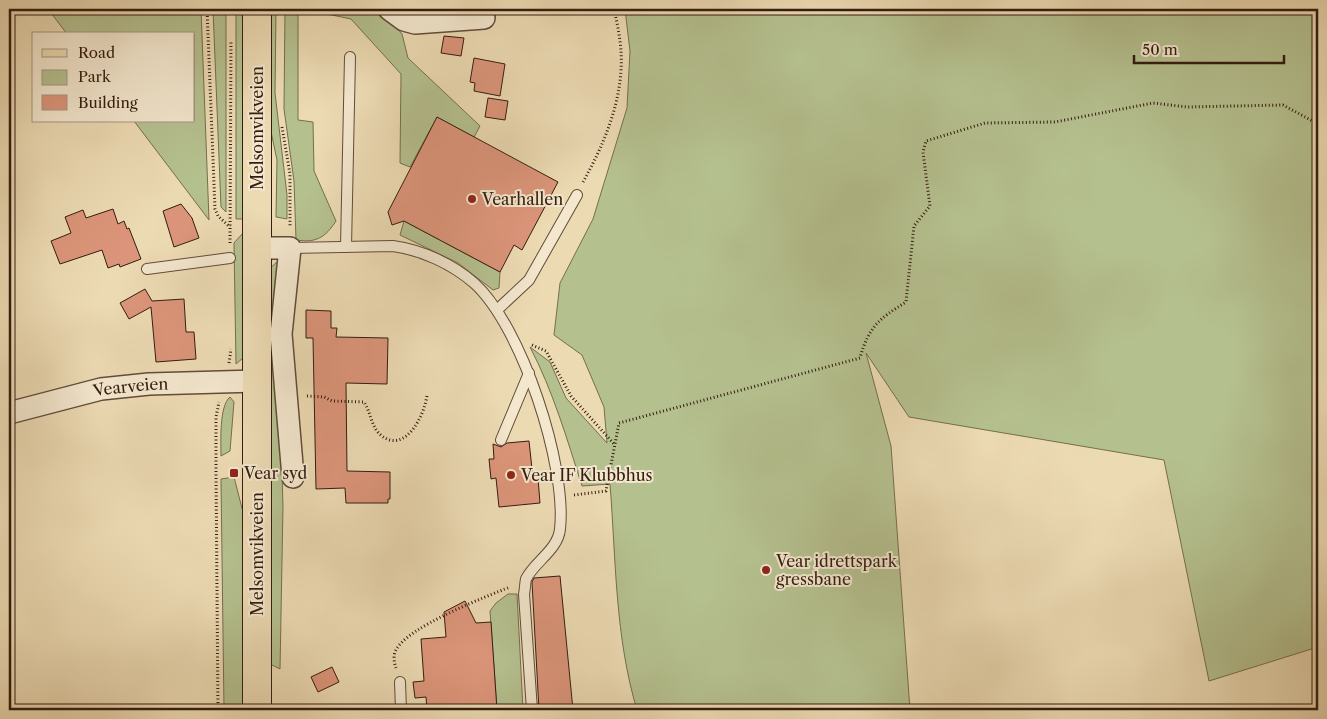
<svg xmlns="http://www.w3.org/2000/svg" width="1327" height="719" font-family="'Libre Caslon Text',serif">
	<rect width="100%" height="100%" fill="#ecdab3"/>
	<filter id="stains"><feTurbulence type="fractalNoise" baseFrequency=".004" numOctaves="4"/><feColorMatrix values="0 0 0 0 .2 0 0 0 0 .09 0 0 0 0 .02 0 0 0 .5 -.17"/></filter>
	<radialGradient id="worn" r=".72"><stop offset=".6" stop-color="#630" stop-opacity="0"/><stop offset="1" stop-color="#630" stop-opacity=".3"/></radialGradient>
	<!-- green -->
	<g fill="#b5c08f" stroke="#746e50">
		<path d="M 48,9 L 201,9 L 209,220 L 134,121 L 194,121 L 194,34 L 67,34 Z"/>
		<path d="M 213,9 L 226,9 L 226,212 L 221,207 Z"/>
		<path d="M 236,9 L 247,9 L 244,219 L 236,219 Z"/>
		<path d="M 269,9 L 276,9 L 275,93 L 287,195 L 287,219 L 276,217 L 277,160 L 270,127 Z"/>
		<path d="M 285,9 L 298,9 L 298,120 L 313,122 L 314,171 L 336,221 C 325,238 316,243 296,240 L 294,181 L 284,109 Z"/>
		<path d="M 303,9 L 381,9 L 402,34 L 408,58 L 480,126 L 474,137 L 437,117 L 410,167 L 400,163 L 401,74 L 351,19 Z"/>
		<path d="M 625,9 L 1318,9 L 1318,647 L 1209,681 L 1164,460 L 909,417 L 866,353 L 891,446 L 910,710 L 637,710 C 615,637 616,560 610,484 L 582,486 C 567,439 553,391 530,347 L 550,362 L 566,398 L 607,443 L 604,407 L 582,355 L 554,335 L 560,283 L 593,219 L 627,108 L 630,51 Z"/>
		<path d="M 404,221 L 500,272 L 499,288 L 493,290 L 458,263 L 400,235 Z"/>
		<path d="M 243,233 L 246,233 L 244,352 L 243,358 L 236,364 L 234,243 Z"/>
		<path d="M 277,262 L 280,263 L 278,354 L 283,506 L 280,669 L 270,664 L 268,270 Z"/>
		<path d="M 230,397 L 234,402 L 230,451 L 221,456 C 221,442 219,406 230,397 Z"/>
		<path d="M 234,477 L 245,520 L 246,710 L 224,710 L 221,479 Z"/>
		<path d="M 508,594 L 517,594 L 523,710 L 497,710 L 490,611 L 496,603 Z"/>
	</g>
	<!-- building -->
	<g fill="#dc957a" stroke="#341c10">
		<path d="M 444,36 L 464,38 L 461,56 L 441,53 Z"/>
		<path d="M 474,58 L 505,64 L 500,96 L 474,91 L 475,83 L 470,82 Z"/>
		<path d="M 488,98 L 508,101 L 505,120 L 485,117 Z"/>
		<path d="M 437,117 L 558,182 L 522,250 L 514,245 L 500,272 L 404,221 L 392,225 L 388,212 Z"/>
		<path d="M 181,204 L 192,218 L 199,238 L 174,247 L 163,211 Z"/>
		<path d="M 113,209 L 118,224 L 124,221 L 127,229 L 129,228 L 141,259 L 120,267 L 119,264 L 108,268 L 102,250 L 60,264 L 51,241 L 71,233 L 65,217 L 83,210 L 86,218 Z"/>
		<path d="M 145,289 L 152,301 L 184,299 L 186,332 L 194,332 L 196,359 L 156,362 L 151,307 L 129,319 L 120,303 Z"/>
		<path d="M 306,310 L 331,311 L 331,328 L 337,328 L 336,337 L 388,338 L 387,384 L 346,383 L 347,471 L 390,472 L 390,499 L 388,499 L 388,503 L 346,503 L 345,488 L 316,489 L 313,338 L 306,338 Z"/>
		<path d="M 529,441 L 533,478 L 538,478 L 540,503 L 499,507 L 496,478 L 491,479 L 489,459 L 494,459 L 493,444 L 501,447 L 507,443 Z"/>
		<path d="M 560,576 L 573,710 L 539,710 L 532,582 L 534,578 Z"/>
		<path d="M 465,601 L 476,623 L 491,622 L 497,710 L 427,710 L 426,697 L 415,698 L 413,682 L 424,681 L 421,639 L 446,637 L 444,612 Z"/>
		<path d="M 332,667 L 339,682 L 318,692 L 311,677 Z"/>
	</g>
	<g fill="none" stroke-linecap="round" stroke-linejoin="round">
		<!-- service casing -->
		<g stroke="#624c39" stroke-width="12">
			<g id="service">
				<path d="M 346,247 L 350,57"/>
				<path d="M 290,248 L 393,246 C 422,250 452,264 474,283 C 522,326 567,466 560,529 C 558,550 534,562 526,579 C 525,583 525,590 524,594 L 532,710"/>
				<path d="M 147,269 L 230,258"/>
				<path d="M 497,310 L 529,280 L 577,195"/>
				<path d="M 501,440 L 529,373"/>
				<path d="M 400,682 L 401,710"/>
			</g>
		</g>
		<!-- minor casing -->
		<g stroke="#624c39" stroke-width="24">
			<g id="minor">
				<path d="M 389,9 L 404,20 L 415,23 L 484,18"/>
				<path d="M 258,248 L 290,248 L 281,334 L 293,477"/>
				<path id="s1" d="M 9,413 L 101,389 L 149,384 L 256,381"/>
			</g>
		</g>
		<!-- primary casing -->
		<g stroke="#341c10" stroke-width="30">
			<path id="primary" d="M 257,9 L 257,710"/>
		</g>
		<!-- path -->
		<g stroke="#341c10" stroke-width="3" stroke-dasharray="1 2.5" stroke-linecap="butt">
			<path d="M 207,9 L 215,209 L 218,216 L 230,227"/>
			<path d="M 282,127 L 290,174 L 290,227"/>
			<path d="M 583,182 C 605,143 624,97 621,51 C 620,37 617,22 614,9"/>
			<path d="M 230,243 L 231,42"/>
			<path d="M 532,345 L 546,351 L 571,396 L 614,444"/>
			<path d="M 229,363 L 231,349"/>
			<path d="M 307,396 L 324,397 L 332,401 L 364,402 C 371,412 371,428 382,436 C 406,454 425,414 427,395"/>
			<path d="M 574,495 L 606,491 L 619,423 L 860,358 C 869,326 879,319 906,302 L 914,226 L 930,206 L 923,152 L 926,141 L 985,123 L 1055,122 L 1153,103 L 1187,107 L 1283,105 L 1318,124"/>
			<path d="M 396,668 C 394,663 393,655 396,650 C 407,627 485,597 510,587"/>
			<path d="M 218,710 L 216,471 L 216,417 L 219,402"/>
		</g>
		<!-- service -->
		<use href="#service" stroke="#f3e7ce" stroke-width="10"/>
		<!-- minor -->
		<use href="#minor" stroke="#f3e7ce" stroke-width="21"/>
		<!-- primary -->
		<use href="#primary" stroke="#ecdab3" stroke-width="28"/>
	</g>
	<!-- markers -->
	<g fill="#8f2418" stroke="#f3e7ce" stroke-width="2">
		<circle cx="472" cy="199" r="5"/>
		<rect x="229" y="468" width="10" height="10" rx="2.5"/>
		<circle cx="511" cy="475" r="5"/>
		<circle cx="766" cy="570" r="5"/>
	</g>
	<g text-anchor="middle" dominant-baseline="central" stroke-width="4" stroke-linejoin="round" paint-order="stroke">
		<!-- street labels -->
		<g font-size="16" fill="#341c10" stroke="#f3e7ce">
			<text transform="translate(257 128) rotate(-90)">Melsomvikveien</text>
			<text stroke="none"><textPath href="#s1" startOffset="125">Vearveien</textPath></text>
			<text transform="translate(257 554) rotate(-90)">Melsomvikveien</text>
		</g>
		<!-- poi labels -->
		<g font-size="16" fill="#341c10" stroke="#f3e7ce" text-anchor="start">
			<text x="482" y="199">Vearhallen</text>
			<text x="244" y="473">Vear syd</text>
			<text x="521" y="475">Vear IF Klubbhus</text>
			<text x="776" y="561">Vear idrettspark<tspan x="776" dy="18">gressbane</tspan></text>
		</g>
	</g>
	<!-- margin -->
	<rect width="1327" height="719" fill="none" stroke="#ecdab3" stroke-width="30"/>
	<rect x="10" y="10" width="1307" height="699" fill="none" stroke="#341c10" stroke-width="2.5"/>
	<rect x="15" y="15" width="1297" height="689" fill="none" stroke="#341c10"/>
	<!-- legend -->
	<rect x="32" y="32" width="162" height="90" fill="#f3e7ce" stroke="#a79682"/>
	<rect x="42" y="49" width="25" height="8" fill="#ecdab3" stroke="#a79682"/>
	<text x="78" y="58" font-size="15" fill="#341c10">Road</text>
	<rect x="42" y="70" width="25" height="15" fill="#b5c08f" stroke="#a79682"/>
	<text x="78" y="82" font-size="15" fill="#341c10">Park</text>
	<rect x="42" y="95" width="25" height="15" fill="#dc957a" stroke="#a79682"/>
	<text x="78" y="108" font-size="15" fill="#341c10">Building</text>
	<!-- scale -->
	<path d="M1134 55v8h150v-8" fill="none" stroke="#341c10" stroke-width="2.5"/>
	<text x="1142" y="55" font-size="15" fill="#341c10" stroke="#f3e7ce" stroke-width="4" paint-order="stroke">50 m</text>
	<rect width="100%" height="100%" filter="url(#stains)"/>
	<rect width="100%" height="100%" fill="url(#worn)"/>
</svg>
